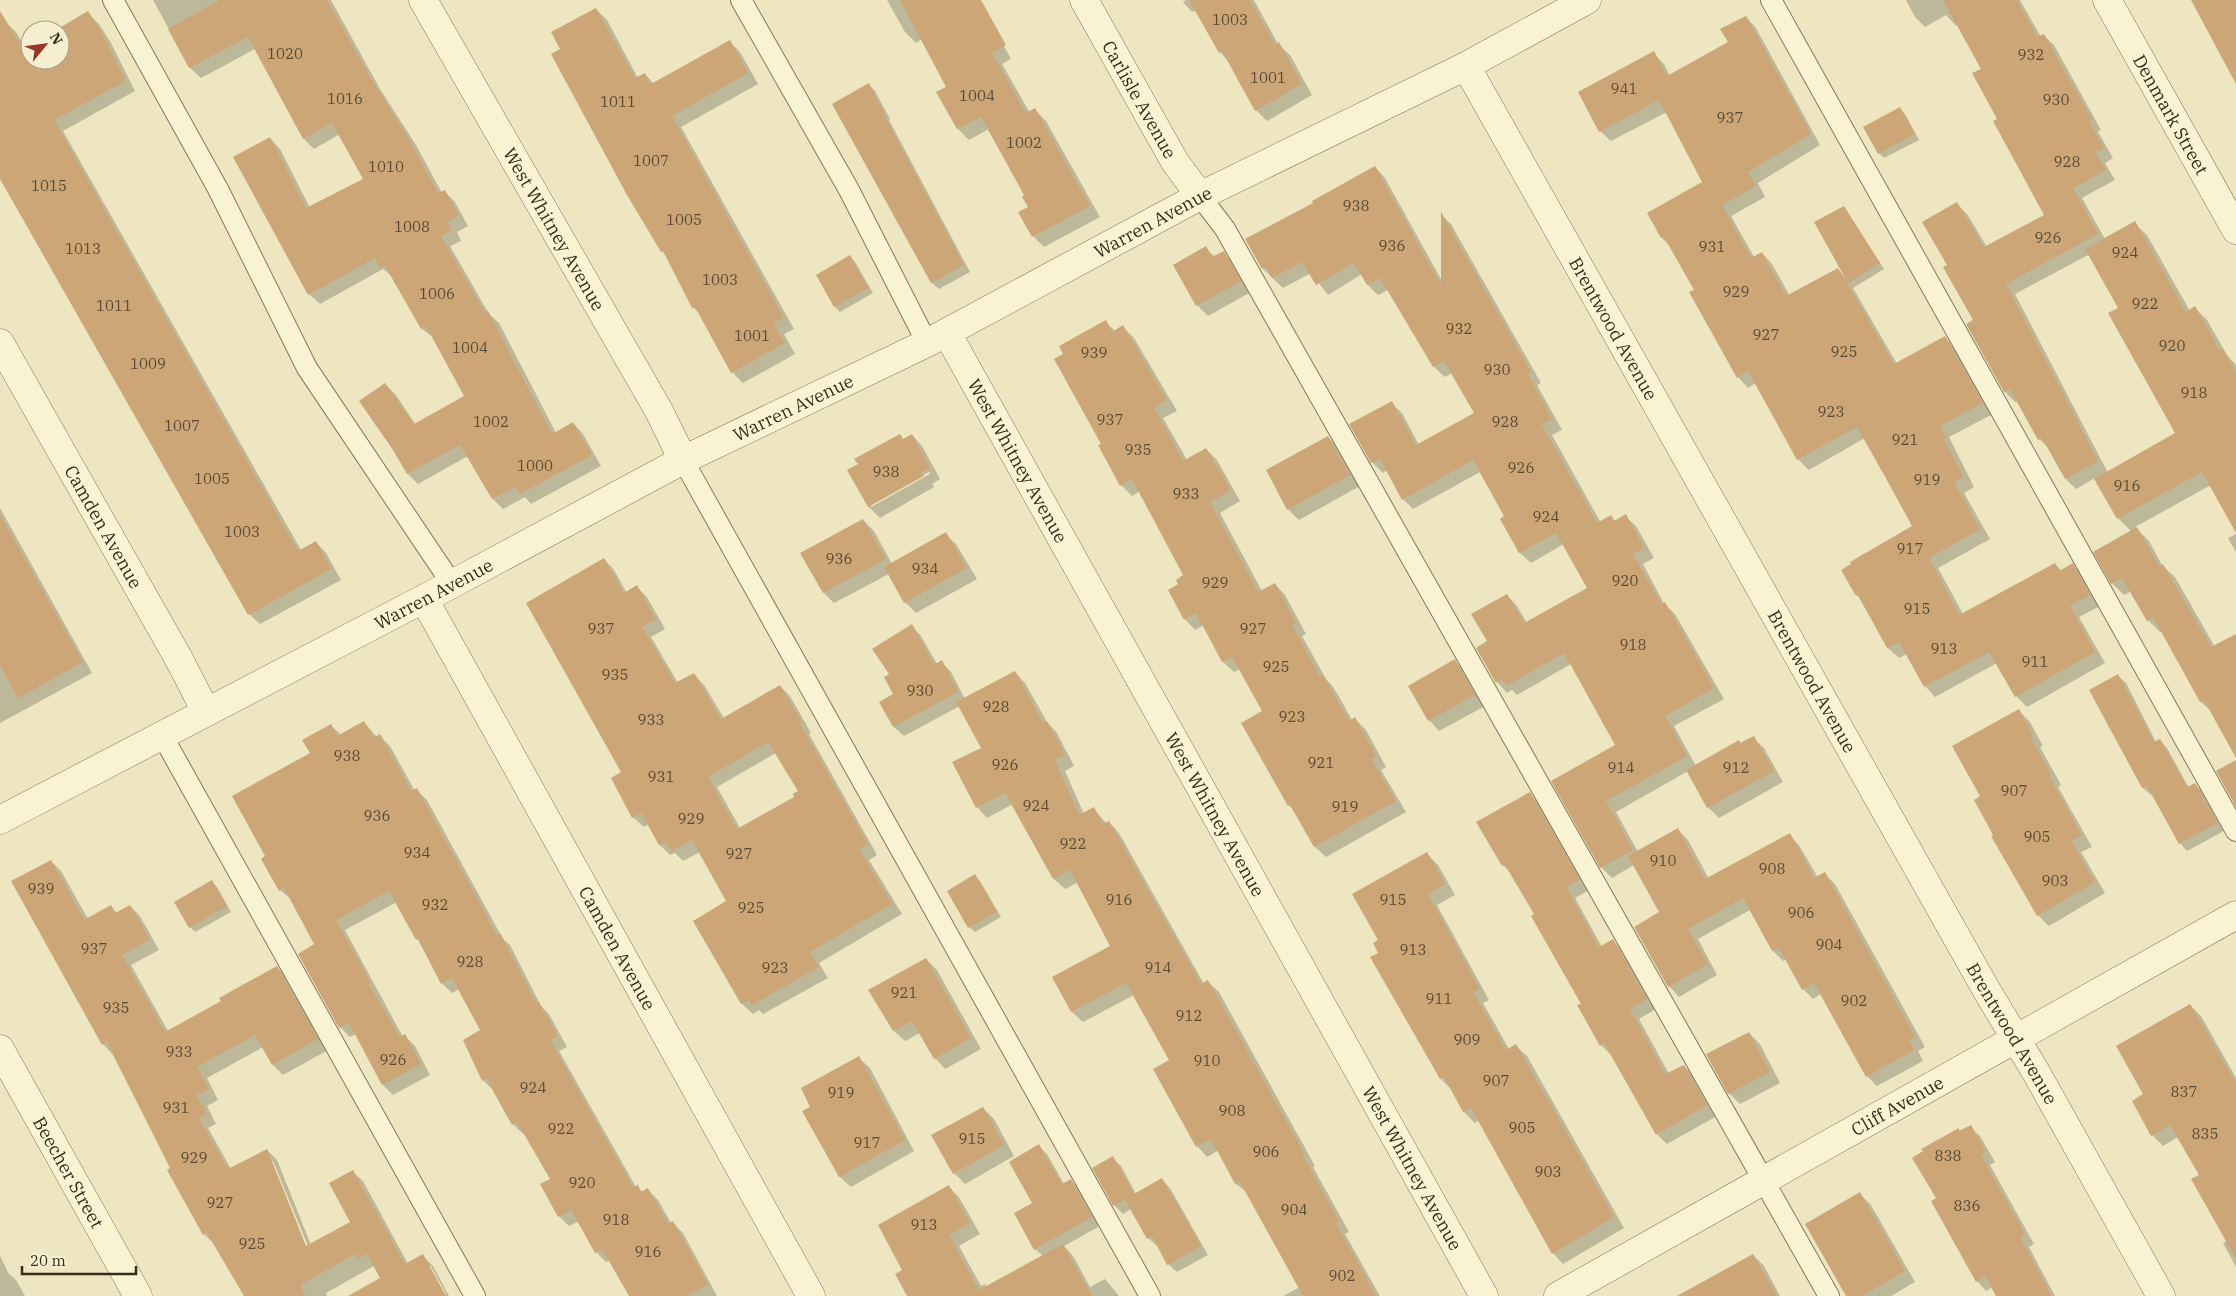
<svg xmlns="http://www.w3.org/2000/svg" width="2236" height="1296" font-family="'IBM Plex Serif',serif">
	<rect width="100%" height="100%" fill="#eee6c1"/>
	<!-- shadow -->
	<g fill="#0003" fill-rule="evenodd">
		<path d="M 153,0 L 331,0 L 380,89 L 416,145 L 442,193 L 444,191 L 455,202 L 468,226 L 457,232 L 461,241 L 450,246 L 489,314 L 499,323 L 556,433 L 573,423 L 583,434 L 601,466 L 531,504 L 525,497 L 503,509 L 493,499 L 468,456 L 418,484 L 408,474 L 385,384 L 396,395 L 416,425 L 465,397 L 434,338 L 422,329 L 393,277 L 383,269 L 320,304 L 309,294 L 270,138 L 280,149 L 310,208 L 364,180 L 340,134 L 314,149 L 304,139 L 255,49 L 201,78 L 190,68 Z"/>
		<path d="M 887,0 L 979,0 L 1011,59 L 1002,64 L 1030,113 L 1035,110 L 1046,121 L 1100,217 L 1044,247 L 1033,236 L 1026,196 L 989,129 L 969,140 L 958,129 L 938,93 L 948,87 L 922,39 L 916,43 L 905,32 Z"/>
		<path d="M 1181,0 L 1183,2 L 1186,0 L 1254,0 L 1278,44 L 1290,55 L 1312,95 L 1267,121 L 1256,110 L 1229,62 L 1220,52 L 1196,10 L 1192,12 Z"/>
		<path d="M 1906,0 L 2020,0 L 2041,37 L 2043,35 L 2054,45 L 2101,130 L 2098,132 L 2113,158 L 2105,163 L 2115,180 L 2082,198 L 2105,239 L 2134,223 L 2147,235 L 2190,311 L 2195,308 L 2207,320 L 2227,355 L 2236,365 L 2236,530 L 2211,485 L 2135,527 L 2149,541 L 2162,565 L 2175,577 L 2215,647 L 2236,665 L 2236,755 L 2212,712 L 2201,702 L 2162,631 L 2160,632 L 2148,620 L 2132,591 L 2124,595 L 2112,583 L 2132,532 L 2118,518 L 2095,478 L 2076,489 L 2066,479 L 2050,449 L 2039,439 L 2018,401 L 2015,402 L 2005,392 L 1968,324 L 1974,321 L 1949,265 L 1957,204 L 1967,214 L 1987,247 L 2046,215 L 1999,119 L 1982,69 L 1958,25 L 1956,26 L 1946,15 L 1925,27 L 1915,17 ZM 2090,254 L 2119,308 L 2177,434 L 2108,473 L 2015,294 Z"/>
		<path d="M 596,9 L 607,20 L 638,78 L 645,74 L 654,84 L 730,42 L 740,52 L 758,84 L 681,127 L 794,329 L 784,334 L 795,354 L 743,383 L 732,372 L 700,314 L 693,307 L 668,258 L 662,251 L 562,49 Z"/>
		<path d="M 88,13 L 99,24 L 111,43 L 135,91 L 63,131 L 301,550 L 316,542 L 326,553 L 341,580 L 260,624 L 249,614 L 0,172 L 0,17 L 16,32 L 26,48 L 30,46 L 30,60 L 60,60 L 60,30 L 58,30 Z"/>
		<path d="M 1746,17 L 1756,28 L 1820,145 L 1758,183 L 1765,197 L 1731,216 L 1754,257 L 1762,253 L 1772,264 L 1790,296 L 1838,269 L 1845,277 L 1844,207 L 1884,269 L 1853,288 L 1897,364 L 1945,337 L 1955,348 L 1993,414 L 1949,437 L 1974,487 L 1964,493 L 1990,539 L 1938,568 L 1963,614 L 2055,564 L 2062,571 L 2072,565 L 2083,575 L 2100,606 L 2079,617 L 2105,663 L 2027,707 L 2016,696 L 1997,663 L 1935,697 L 1925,686 L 1907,654 L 1899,658 L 1888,648 L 1843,570 L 1914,527 L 1865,438 L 1809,470 L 1798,459 L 1756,383 L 1748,388 L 1738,377 L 1695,290 L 1671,247 L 1662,238 L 1704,183 L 1667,112 L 1611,141 L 1600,131 L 1653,53 L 1664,64 L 1670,76 L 1729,43 Z"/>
		<path d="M 869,85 L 875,91 L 890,119 L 889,120 L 970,272 L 939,289 L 932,283 L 833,105 Z"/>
		<path d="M 1900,109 L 1905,114 L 1919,140 L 1884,158 L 1879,153 Z"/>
		<path d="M 1375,167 L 1385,178 L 1442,281 L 1442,215 L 1451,224 L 1541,383 L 1537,385 L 1562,430 L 1552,435 L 1601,523 L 1611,517 L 1615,521 L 1625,516 L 1636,526 L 1654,558 L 1643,564 L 1664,604 L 1675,614 L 1724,699 L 1674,726 L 1696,766 L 1753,738 L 1764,748 L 1783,782 L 1719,818 L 1708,807 L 1688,771 L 1616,812 L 1638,852 L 1678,830 L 1688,840 L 1709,879 L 1789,835 L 1799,845 L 1818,878 L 1825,874 L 1835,884 L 1925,1047 L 1918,1051 L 1923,1061 L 1877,1086 L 1867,1076 L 1821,994 L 1813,999 L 1803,989 L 1786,959 L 1783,961 L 1773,951 L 1750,910 L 1698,939 L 1717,975 L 1679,997 L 1669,986 L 1660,912 L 1634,865 L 1612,878 L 1601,867 L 1553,781 L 1616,745 L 1571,664 L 1517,695 L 1512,690 L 1507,693 L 1497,682 L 1488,642 L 1507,595 L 1517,606 L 1527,623 L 1588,589 L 1564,544 L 1531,563 L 1520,553 L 1502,519 L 1505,517 L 1480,472 L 1413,509 L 1403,499 L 1387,470 L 1383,473 L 1372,462 L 1391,403 L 1402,413 L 1419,445 L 1476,414 L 1452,373 L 1445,377 L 1434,367 L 1388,290 L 1378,295 L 1368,285 L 1362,274 L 1328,295 L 1311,273 L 1283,288 L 1263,269 L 1315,203 Z"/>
		<path d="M 1205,248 L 1215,257 L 1223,252 L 1234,263 L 1251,292 L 1208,316 L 1197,305 Z"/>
		<path d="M 850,257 L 855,262 L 873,293 L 840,312 L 835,307 L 818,275 Z"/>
		<path d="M 1106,322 L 1115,331 L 1123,327 L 1134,338 L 1177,411 L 1163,418 L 1187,460 L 1206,449 L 1217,460 L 1240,501 L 1220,513 L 1262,591 L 1275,584 L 1285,595 L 1306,634 L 1302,636 L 1326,679 L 1334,688 L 1352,720 L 1355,719 L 1366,730 L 1386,767 L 1381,770 L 1406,812 L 1326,857 L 1315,847 L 1295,812 L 1289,805 L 1264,711 L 1240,669 L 1234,672 L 1223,662 L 1204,625 L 1195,630 L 1185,619 L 1180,585 L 1185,576 L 1140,491 L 1132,496 L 1121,485 L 1065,354 Z"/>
		<path d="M 899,435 L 904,440 L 912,435 L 922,446 L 940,479 L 932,484 L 934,487 L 880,518 L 869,507 L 849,471 ZM 929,472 L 930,474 L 871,507 L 871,505 Z"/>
		<path d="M 1328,437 L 1339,448 L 1360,486 L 1299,520 L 1288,509 Z"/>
		<path d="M 0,508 L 92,673 L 0,723 Z"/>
		<path d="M 863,520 L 874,531 L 892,564 L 945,534 L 956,544 L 977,579 L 916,613 L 905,602 L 889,574 L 834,603 L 824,593 Z"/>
		<path d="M 2236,534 L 2236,552 L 2228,538 Z"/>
		<path d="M 604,559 L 614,570 L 627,593 L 637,587 L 647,597 L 665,629 L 651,637 L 678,683 L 694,674 L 704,685 L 724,718 L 780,686 L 790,696 L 811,733 L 809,734 L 877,855 L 869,860 L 902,914 L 819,963 L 828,978 L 763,1014 L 759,1010 L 753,1014 L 742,1004 L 694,921 L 728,902 L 700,852 L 683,861 L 675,853 L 670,855 L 660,845 L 649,824 L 644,827 L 633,817 L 623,773 ZM 776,753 L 799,792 L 796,797 L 740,828 L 717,787 Z"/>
		<path d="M 912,626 L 921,636 L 937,664 L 942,662 L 951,672 L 965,699 L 1015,672 L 1025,683 L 1047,722 L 1057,733 L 1074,766 L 1065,771 L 1084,814 L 1093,808 L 1106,823 L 1109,822 L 1119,833 L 1204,984 L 1208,982 L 1219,992 L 1315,1166 L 1313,1167 L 1349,1232 L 1345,1234 L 1380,1296 L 1283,1296 L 1300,1287 L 1248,1193 L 1236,1184 L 1219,1150 L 1207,1157 L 1197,1146 L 1171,1061 L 1134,995 L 1083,1022 L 1072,1012 L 1054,977 L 1111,946 L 1078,882 L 1065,889 L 1054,879 L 1013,804 L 987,818 L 977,807 L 983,748 L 960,706 L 904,736 L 894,727 L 880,703 L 895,695 L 891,675 Z"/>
		<path d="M 1455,661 L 1466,672 L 1485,706 L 1439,731 L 1429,720 Z"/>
		<path d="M 2118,676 L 2126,683 L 2156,742 L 2160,740 L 2167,748 L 2189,788 L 2195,784 L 2203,792 L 2224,831 L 2187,851 L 2180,843 L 2153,794 L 2151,795 L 2143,788 L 2091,690 Z"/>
		<path d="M 2019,711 L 2030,722 L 2043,746 L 2040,747 L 2061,785 L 2058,787 L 2092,847 L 2081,852 L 2105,893 L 2049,926 L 2038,915 L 1995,836 L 1982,797 Z"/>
		<path d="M 364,722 L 377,737 L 380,736 L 390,746 L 415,791 L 417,790 L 427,800 L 503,939 L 510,945 L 541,1006 L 549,1014 L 567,1047 L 559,1051 L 636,1187 L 643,1192 L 648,1190 L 658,1200 L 671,1223 L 673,1223 L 683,1233 L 717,1296 L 630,1296 L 610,1260 L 606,1262 L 596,1252 L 579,1221 L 569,1226 L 559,1216 L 551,1179 L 525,1133 L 523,1134 L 513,1124 L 493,1090 L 483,1080 L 482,1030 L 459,989 L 452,993 L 442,983 L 397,902 L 345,930 L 403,1037 L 405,1036 L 415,1046 L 430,1075 L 393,1095 L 383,1085 L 356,1034 L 350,1037 L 340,1027 L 315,945 L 291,899 L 280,890 L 267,857 L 311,754 L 331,725 L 341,735 Z"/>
		<path d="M 1530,794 L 1540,804 L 1589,890 L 1575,898 L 1602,947 L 1613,941 L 1623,951 L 1656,1009 L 1639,1019 L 1669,1074 L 1684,1066 L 1694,1076 L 1717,1116 L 1667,1144 L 1657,1134 L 1611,1055 L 1601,1045 L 1582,1004 L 1535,915 L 1512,874 L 1503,865 Z"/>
		<path d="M 1427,854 L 1438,865 L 1455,895 L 1437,905 L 1489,1000 L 1483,1003 L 1509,1049 L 1516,1046 L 1527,1056 L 1624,1228 L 1563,1264 L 1553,1253 L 1479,1120 L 1475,1123 L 1464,1112 L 1452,1090 L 1441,1079 L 1372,958 L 1380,953 L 1379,940 Z"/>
		<path d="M 51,861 L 61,871 L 88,919 L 111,906 L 117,913 L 130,906 L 140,916 L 159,950 L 131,965 L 168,1031 L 223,1002 L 277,967 L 287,977 L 328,1050 L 283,1075 L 273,1065 L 263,1047 L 207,1078 L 218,1100 L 207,1106 L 216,1124 L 208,1128 L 231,1169 L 267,1150 L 277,1160 L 311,1245 L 351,1223 L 352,1171 L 363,1181 L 408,1264 L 423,1256 L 433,1266 L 449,1296 L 391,1296 L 374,1266 L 326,1293 L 327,1296 L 245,1296 L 214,1244 L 204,1234 L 113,1055 L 103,1044 ZM 271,1161 L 273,1161 L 310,1251 L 308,1252 ZM 428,1266 L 431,1266 L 446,1294 L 444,1295 Z"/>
		<path d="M 975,876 L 980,881 L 1001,917 L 975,932 L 969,927 L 949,891 Z"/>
		<path d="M 212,882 L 217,887 L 231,912 L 195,932 L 190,927 Z"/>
		<path d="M 926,959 L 937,970 L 981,1049 L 945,1069 L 935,1058 L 920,1033 L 905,1041 L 894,1031 L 870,990 Z"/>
		<path d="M 2190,1005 L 2201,1016 L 2236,1078 L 2236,1267 L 2223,1243 L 2227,1241 L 2200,1175 L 2178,1137 L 2163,1146 L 2152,1135 L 2145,1095 Z"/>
		<path d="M 1749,1033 L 1760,1044 L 1780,1083 L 1740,1104 L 1729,1093 Z"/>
		<path d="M 859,1058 L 870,1068 L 914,1151 L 851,1187 L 840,1177 L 812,1107 Z"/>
		<path d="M 983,1108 L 994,1119 L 1014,1156 L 965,1184 L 954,1173 Z"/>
		<path d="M 1970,1127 L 1980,1136 L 1995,1162 L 1990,1165 L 2034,1244 L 2029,1247 L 2055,1296 L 1998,1296 L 1993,1287 L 1986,1291 L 1977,1281 L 1938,1198 L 1958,1129 L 1961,1132 Z"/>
		<path d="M 1038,1146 L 1047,1154 L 1064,1184 L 1071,1181 L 1080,1189 L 1100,1226 L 1064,1246 L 1073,1256 L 1090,1287 L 1105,1279 L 1119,1296 L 917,1296 L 949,1187 L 959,1197 L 980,1234 L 959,1246 L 981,1286 L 985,1284 L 987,1287 L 1043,1256 L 1035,1249 L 1034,1203 Z"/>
		<path d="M 1113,1158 L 1121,1166 L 1136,1194 L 1162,1180 L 1170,1188 L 1208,1255 L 1177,1272 L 1168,1264 L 1158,1246 L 1157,1246 L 1148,1238 L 1131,1209 L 1123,1214 L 1114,1205 Z"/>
		<path d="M 1860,1194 L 1871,1205 L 1915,1282 L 1891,1296 L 1848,1296 Z"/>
		<path d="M 1753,1255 L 1764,1266 L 1780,1296 L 1713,1296 Z"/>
		<path d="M 0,1256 L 9,1274 L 16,1280 L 25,1296 L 0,1296 Z"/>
	</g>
	<!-- building -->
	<g fill="#cca677" fill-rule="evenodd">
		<path d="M 220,0 L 327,0 L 370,77 L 406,134 L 438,193 L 445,190 L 459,215 L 447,222 L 452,230 L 441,236 L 485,313 L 488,311 L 552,434 L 573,422 L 592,455 L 520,494 L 516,487 L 492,499 L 460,445 L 407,474 L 393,450 L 359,401 L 385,383 L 414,424 L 464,396 L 426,326 L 421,329 L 385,266 L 380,268 L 375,258 L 308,295 L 233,157 L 270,137 L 306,208 L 363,179 L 332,123 L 303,139 L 248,37 L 189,68 L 168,29 Z"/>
		<path d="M 900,0 L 981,0 L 1006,45 L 992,53 L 1026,113 L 1035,108 L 1090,206 L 1032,237 L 1018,212 L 1028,207 L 1022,197 L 1024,195 L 981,117 L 957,129 L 936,92 L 946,87 Z"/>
		<path d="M 1189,0 L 1250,0 L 1275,45 L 1279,42 L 1302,84 L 1255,111 L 1222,51 L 1219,53 Z"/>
		<path d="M 1943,0 L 2017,0 L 2037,37 L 2044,34 L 2092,120 L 2089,121 L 2104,148 L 2095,152 L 2106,170 L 2073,188 L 2098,234 L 2006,284 L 2098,461 L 2065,479 L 2042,438 L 2038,440 L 2010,389 L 2004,392 L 1966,324 L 1973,320 L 1943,267 L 1947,265 L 1922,222 L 1957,202 L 1984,247 L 2044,215 L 1993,121 L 1997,119 L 1972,73 L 1981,69 Z"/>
		<path d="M 2191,0 L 2236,0 L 2236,84 Z"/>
		<path d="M 596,8 L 635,78 L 645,73 L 651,84 L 730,40 L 748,73 L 672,116 L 784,318 L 774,323 L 785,343 L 731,373 L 695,307 L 692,308 L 663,251 L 661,252 L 627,195 L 551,54 L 560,49 L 551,32 Z"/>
		<path d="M 0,11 L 23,48 L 30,45 L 30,60 L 60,60 L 60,30 L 56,30 L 88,11 L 101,31 L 126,81 L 54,120 L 298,551 L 316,541 L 331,569 L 248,615 L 0,179 Z"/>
		<path d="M 1746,16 L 1811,134 L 1748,172 L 1756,186 L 1722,205 L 1751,258 L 1762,252 L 1786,296 L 1838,268 L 1894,364 L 1945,336 L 1983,403 L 1940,426 L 1946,438 L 1944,439 L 1964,477 L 1954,482 L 1980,529 L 1929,558 L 1959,615 L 2055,563 L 2059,571 L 2073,563 L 2090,595 L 2070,606 L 2095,652 L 2015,697 L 1989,652 L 1924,687 L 1899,642 L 1887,648 L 1858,595 L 1856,596 L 1841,570 L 1851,564 L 1850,562 L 1912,526 L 1883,473 L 1857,427 L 1797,460 L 1748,371 L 1737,378 L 1689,292 L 1694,290 L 1664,237 L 1661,238 L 1647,213 L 1702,182 L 1659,100 L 1599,132 L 1578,92 L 1654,51 L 1667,76 L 1728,42 L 1720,29 Z"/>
		<path d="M 869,83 L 884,112 L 883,113 L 964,265 L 931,283 L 832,104 Z"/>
		<path d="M 1900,107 L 1915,134 L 1878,154 L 1863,127 Z"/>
		<path d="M 1375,166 L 1441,285 L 1441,212 L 1531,372 L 1528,374 L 1552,419 L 1542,425 L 1597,523 L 1611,515 L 1614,521 L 1626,514 L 1644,548 L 1633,554 L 1661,604 L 1665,602 L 1714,688 L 1665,716 L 1687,756 L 1606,801 L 1633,850 L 1600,868 L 1551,781 L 1615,745 L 1564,653 L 1506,686 L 1502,679 L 1496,683 L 1476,648 L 1487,641 L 1471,614 L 1507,594 L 1524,623 L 1587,588 L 1556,533 L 1519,553 L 1500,519 L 1504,516 L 1473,460 L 1402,500 L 1380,459 L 1371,463 L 1349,424 L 1392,401 L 1416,445 L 1474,413 L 1444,361 L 1433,367 L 1380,278 L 1367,285 L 1354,263 L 1316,285 L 1302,262 L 1272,278 L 1266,267 L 1262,269 L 1245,239 L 1313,203 L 1312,201 Z"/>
		<path d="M 1844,206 L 1880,263 L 1848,283 L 1814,222 Z"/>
		<path d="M 2135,221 L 2186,312 L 2195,306 L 2220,351 L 2223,349 L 2236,373 L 2236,533 L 2202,472 L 2117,519 L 2094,479 L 2175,433 L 2108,313 L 2118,308 L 2085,249 Z"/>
		<path d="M 1206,246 L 1212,257 L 1224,251 L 1241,281 L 1196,306 L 1173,265 Z"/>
		<path d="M 850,255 L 868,288 L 834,307 L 816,275 Z"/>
		<path d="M 1106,320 L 1112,332 L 1123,325 L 1167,400 L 1154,407 L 1183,461 L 1206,448 L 1231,490 L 1210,502 L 1258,592 L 1275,583 L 1296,623 L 1292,625 L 1320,677 L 1323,675 L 1349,721 L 1355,717 L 1376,756 L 1371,759 L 1396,801 L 1314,847 L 1290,805 L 1288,806 L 1241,723 L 1262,711 L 1232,657 L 1222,662 L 1196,613 L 1184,620 L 1168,590 L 1178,584 L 1176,580 L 1183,575 L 1132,479 L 1120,486 L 1098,445 L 1101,444 L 1054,359 L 1063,354 L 1059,346 Z"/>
		<path d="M 900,434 L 903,439 L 912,434 L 930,468 L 922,472 L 924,476 L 868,507 L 847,470 L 858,464 L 854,459 Z"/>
		<path d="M 1328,436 L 1350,475 L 1287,510 L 1266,470 Z"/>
		<path d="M 0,515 L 83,662 L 18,698 L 0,665 Z"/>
		<path d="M 863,519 L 886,559 L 823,593 L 800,553 Z"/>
		<path d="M 2137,527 L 2159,566 L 2163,564 L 2211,647 L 2236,634 L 2236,758 L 2204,700 L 2200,702 L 2153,617 L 2147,621 L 2122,578 L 2111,584 L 2093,552 Z"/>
		<path d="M 946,532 L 967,568 L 904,603 L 884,567 Z"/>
		<path d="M 604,558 L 624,593 L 637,585 L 656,619 L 642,627 L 675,683 L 694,673 L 721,719 L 780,685 L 802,722 L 800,724 L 868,844 L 859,849 L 892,904 L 810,952 L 819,967 L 752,1005 L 749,1000 L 741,1004 L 693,921 L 726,901 L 692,840 L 672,851 L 666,842 L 659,845 L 641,813 L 632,818 L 611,778 L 621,772 L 526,603 ZM 768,742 L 798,791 L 793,794 L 794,797 L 737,829 L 708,777 Z"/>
		<path d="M 912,624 L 934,665 L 942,660 L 958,692 L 893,727 L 879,702 L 893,694 L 884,677 L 889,674 L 872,649 Z"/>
		<path d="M 1455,659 L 1475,695 L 1428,721 L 1408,686 Z"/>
		<path d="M 1015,671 L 1043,723 L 1047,721 L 1065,755 L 1055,760 L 1079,815 L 1094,807 L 1103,824 L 1109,821 L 1201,984 L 1208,980 L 1305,1155 L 1303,1156 L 1339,1221 L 1336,1223 L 1376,1296 L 1303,1296 L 1240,1182 L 1235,1184 L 1211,1139 L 1196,1147 L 1153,1069 L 1169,1060 L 1126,983 L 1071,1012 L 1052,977 L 1110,946 L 1070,870 L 1053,879 L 1005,793 L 976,808 L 952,762 L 981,748 L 956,702 Z"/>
		<path d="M 2118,674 L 2154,742 L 2160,739 L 2187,787 L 2195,783 L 2218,823 L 2179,844 L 2147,786 L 2142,788 L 2089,690 Z"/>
		<path d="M 2019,709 L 2033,735 L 2030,736 L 2051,774 L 2049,776 L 2082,836 L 2071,841 L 2095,882 L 2037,916 L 1991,836 L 1993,835 L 1974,800 L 1980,796 L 1952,746 Z"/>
		<path d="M 364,721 L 374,738 L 380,734 L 411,791 L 417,788 L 497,935 L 500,933 L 536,1003 L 539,1002 L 558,1036 L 550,1040 L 633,1187 L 638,1185 L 641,1192 L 648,1188 L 668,1224 L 673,1221 L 708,1284 L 687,1296 L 629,1296 L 602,1249 L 595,1253 L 571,1210 L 558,1217 L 540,1184 L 550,1179 L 517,1122 L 512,1125 L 486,1078 L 482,1081 L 463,1040 L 480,1030 L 452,978 L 441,984 L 418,939 L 416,940 L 389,891 L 336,920 L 371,983 L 369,984 L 400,1037 L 405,1034 L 421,1064 L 382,1085 L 349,1023 L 339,1028 L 298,954 L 314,944 L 284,888 L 279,891 L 261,859 L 265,856 L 232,796 L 310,753 L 302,740 L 331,724 L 337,736 Z"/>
		<path d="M 1754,736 L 1774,771 L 1707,808 L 1686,770 L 1739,740 L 1740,743 Z"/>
		<path d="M 2236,760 L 2236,807 L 2216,771 Z"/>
		<path d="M 1530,792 L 1580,880 L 1566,887 L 1599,947 L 1613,939 L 1647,999 L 1630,1009 L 1665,1074 L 1684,1065 L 1707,1105 L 1656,1135 L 1604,1043 L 1600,1046 L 1577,1005 L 1581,1004 L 1531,916 L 1534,914 L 1505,865 L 1502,866 L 1476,822 Z"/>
		<path d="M 1678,828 L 1705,879 L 1790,833 L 1814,878 L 1825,872 L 1915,1037 L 1909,1041 L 1914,1050 L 1866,1077 L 1814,983 L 1802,990 L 1779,948 L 1772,951 L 1743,898 L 1688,929 L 1708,964 L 1668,987 L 1634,927 L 1659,912 L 1628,856 Z"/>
		<path d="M 1427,852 L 1445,884 L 1428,894 L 1480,989 L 1473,992 L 1506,1050 L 1516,1044 L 1613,1215 L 1614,1217 L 1552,1254 L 1471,1108 L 1463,1112 L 1444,1077 L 1440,1079 L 1370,957 L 1378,953 L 1373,943 L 1378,940 L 1352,894 Z"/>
		<path d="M 51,860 L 84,920 L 111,905 L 115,913 L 130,905 L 150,939 L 122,955 L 165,1032 L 221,1001 L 219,998 L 277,966 L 318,1039 L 272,1065 L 255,1035 L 197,1067 L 209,1089 L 197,1095 L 207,1114 L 199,1118 L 228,1169 L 267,1149 L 306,1246 L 350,1222 L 329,1183 L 353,1170 L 405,1264 L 423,1254 L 446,1296 L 348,1296 L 380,1278 L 367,1254 L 358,1259 L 355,1254 L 300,1285 L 306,1296 L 244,1296 L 207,1233 L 203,1235 L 167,1170 L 170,1168 L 107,1042 L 102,1045 L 11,881 Z"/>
		<path d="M 975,874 L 997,912 L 968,928 L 947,891 Z"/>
		<path d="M 212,880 L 227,906 L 189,928 L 174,902 Z"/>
		<path d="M 926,958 L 971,1038 L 934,1059 L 912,1021 L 893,1031 L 868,990 Z"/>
		<path d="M 2190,1004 L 2236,1083 L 2236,1259 L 2191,1179 L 2199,1175 L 2170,1125 L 2151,1136 L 2132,1101 L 2143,1094 L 2116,1046 Z"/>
		<path d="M 1749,1032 L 1770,1072 L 1728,1094 L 1706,1054 Z"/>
		<path d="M 859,1056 L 905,1140 L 839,1177 L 802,1111 L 810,1107 L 801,1088 Z"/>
		<path d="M 983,1107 L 1004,1145 L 953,1174 L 931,1135 Z"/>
		<path d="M 1971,1125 L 1986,1152 L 1981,1155 L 2025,1234 L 2020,1237 L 2052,1296 L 1996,1296 L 1985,1276 L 1976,1282 L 1931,1201 L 1936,1198 L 1912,1158 L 1923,1151 L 1921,1149 L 1959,1128 L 1959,1131 Z"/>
		<path d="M 1039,1144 L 1062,1184 L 1071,1179 L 1092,1217 L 1034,1250 L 1014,1213 L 1032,1203 L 1009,1162 Z"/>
		<path d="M 1113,1156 L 1134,1194 L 1162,1178 L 1201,1246 L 1167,1265 L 1152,1236 L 1147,1239 L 1125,1200 L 1113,1206 L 1092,1168 Z"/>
		<path d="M 949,1185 L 970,1223 L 949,1235 L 979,1290 L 1063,1244 L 1092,1296 L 907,1296 L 895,1274 L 902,1270 L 878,1225 Z"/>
		<path d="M 1860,1192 L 1905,1271 L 1862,1296 L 1846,1296 L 1805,1224 Z"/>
		<path d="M 1753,1254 L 1777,1296 L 1677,1296 Z"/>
	</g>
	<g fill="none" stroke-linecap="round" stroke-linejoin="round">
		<!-- service casing -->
		<g stroke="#877759" stroke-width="22">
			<g id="service">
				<path d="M 113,0 L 218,189 L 307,368 L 452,584"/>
				<path d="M 741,0 L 849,190 L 927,343"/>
				<path d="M 1771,0 L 2236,831"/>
				<path d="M 1200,196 L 1225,229 L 1829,1296"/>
				<path d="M 683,460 L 1150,1296"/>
				<path d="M 162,735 L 475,1296"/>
			</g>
		</g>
		<!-- minor casing -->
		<g stroke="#877759" stroke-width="29">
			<g id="minor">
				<path id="s1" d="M 423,0 L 659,411 L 683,460"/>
				<path id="s2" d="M 1084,0 L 1175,162 L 1200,196"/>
				<path id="s3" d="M 2107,0 L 2236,230"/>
				<path id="s4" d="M 1466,66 L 1987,991 L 2037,1074 L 2161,1296"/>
				<path id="s5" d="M 947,333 L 1484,1296"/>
				<path id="s6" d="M 0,343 L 180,661 L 206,712"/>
				<path id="s7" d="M 424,599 L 811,1296"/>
				<path id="s8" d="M 0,820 L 452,584 L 683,460 L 927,343 L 1200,196 L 1466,66 L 1587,0"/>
				<path id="s9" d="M 0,1049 L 138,1296"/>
				<path id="s10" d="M 1558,1296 L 2236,915"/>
			</g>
		</g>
		<!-- service -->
		<use href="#service" stroke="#f9f3d4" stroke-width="20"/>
		<!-- minor -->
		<use href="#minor" stroke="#f9f3d4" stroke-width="28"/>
	</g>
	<g text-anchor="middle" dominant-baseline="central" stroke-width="4" stroke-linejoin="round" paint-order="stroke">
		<!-- number labels -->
		<g font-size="15" fill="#5c4b34">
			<text x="1230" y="19">1003</text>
			<text x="285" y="53">1020</text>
			<text x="2031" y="54">932</text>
			<text x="1268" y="77">1001</text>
			<text x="1624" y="88">941</text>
			<text x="977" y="95">1004</text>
			<text x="345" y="98">1016</text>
			<text x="2056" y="99">930</text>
			<text x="618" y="101">1011</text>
			<text x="1730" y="117">937</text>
			<text x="1024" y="142">1002</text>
			<text x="651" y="160">1007</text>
			<text x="2067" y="161">928</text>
			<text x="386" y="166">1010</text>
			<text x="49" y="185">1015</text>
			<text x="1356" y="205">938</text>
			<text x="684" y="219">1005</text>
			<text x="412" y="226">1008</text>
			<text x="2048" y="237">926</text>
			<text x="1392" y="245">936</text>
			<text x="1712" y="246">931</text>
			<text x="83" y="248">1013</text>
			<text x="2125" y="252">924</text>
			<text x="720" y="279">1003</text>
			<text x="1736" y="291">929</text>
			<text x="437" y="293">1006</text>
			<text x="2145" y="303">922</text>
			<text x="114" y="305">1011</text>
			<text x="1459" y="328">932</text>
			<text x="1766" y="334">927</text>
			<text x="752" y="335">1001</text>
			<text x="2172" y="345">920</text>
			<text x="470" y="347">1004</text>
			<text x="1844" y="351">925</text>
			<text x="1094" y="352">939</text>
			<text x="148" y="363">1009</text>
			<text x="1497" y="369">930</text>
			<text x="2194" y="392">918</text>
			<text x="1831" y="411">923</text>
			<text x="1110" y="419">937</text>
			<text x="491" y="421">1002</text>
			<text x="1505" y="421">928</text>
			<text x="182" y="425">1007</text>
			<text x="1905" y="439">921</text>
			<text x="1138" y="449">935</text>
			<text x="535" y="465">1000</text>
			<text x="1521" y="467">926</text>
			<text x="886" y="471">938</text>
			<text x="212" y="478">1005</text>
			<text x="1927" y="479">919</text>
			<text x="2127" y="485">916</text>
			<text x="1186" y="493">933</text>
			<text x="1546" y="516">924</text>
			<text x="242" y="531">1003</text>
			<text x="1910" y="548">917</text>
			<text x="839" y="558">936</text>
			<text x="925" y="568">934</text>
			<text x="1625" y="580">920</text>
			<text x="1215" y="582">929</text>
			<text x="1917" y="608">915</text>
			<text x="601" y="628">937</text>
			<text x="1253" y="628">927</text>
			<text x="1633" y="644">918</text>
			<text x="1944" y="648">913</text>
			<text x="2035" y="661">911</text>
			<text x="1276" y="666">925</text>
			<text x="615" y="674">935</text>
			<text x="920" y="690">930</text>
			<text x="996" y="706">928</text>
			<text x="1292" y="716">923</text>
			<text x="651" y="719">933</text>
			<text x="347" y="755">938</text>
			<text x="1321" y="762">921</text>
			<text x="1005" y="764">926</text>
			<text x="1621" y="767">914</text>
			<text x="1736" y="767">912</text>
			<text x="661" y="776">931</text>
			<text x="2014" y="790">907</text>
			<text x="1036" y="805">924</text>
			<text x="1345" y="806">919</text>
			<text x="377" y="815">936</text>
			<text x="691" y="818">929</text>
			<text x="2037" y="836">905</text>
			<text x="1073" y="843">922</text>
			<text x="417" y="852">934</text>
			<text x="739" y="853">927</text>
			<text x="1663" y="860">910</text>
			<text x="1772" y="868">908</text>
			<text x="2055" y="880">903</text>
			<text x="41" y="888">939</text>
			<text x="1119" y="899">916</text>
			<text x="1393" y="899">915</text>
			<text x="435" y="904">932</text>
			<text x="751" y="907">925</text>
			<text x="1801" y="912">906</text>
			<text x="1829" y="944">904</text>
			<text x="94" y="948">937</text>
			<text x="1413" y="949">913</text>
			<text x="470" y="961">928</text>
			<text x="775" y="967">923</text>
			<text x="1158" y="967">914</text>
			<text x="904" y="992">921</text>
			<text x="1439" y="998">911</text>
			<text x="1854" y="1000">902</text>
			<text x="116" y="1007">935</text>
			<text x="1189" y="1015">912</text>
			<text x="1467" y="1039">909</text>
			<text x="179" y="1051">933</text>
			<text x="393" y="1059">926</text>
			<text x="1207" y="1060">910</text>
			<text x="1496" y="1080">907</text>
			<text x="533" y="1087">924</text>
			<text x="2184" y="1091">837</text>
			<text x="841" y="1092">919</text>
			<text x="176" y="1107">931</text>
			<text x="1232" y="1110">908</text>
			<text x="1522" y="1127">905</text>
			<text x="561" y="1128">922</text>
			<text x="2205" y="1133">835</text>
			<text x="972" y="1138">915</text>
			<text x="867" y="1142">917</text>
			<text x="1266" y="1151">906</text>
			<text x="1948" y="1155">838</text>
			<text x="194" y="1157">929</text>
			<text x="1548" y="1171">903</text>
			<text x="582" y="1182">920</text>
			<text x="220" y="1202">927</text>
			<text x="1967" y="1205">836</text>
			<text x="1294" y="1209">904</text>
			<text x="616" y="1219">918</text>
			<text x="924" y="1224">913</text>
			<text x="252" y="1243">925</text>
			<text x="648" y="1251">916</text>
			<text x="1342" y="1275">902</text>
		</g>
		<!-- street labels -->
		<g font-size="18" fill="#372d1d" stroke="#f5efd0">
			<text stroke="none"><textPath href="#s2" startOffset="114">Carlisle Avenue</textPath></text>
			<text stroke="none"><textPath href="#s3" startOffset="131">Denmark Street</textPath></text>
			<text stroke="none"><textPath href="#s8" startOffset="1299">Warren Avenue</textPath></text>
			<text stroke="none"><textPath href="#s1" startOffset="264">West Whitney Avenue</textPath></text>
			<text stroke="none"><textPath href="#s4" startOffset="301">Brentwood Avenue</textPath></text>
			<text stroke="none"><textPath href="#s8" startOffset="894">Warren Avenue</textPath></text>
			<text stroke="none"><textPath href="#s5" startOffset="146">West Whitney Avenue</textPath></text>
			<text stroke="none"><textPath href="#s6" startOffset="211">Camden Avenue</textPath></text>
			<text stroke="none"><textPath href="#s8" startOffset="489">Warren Avenue</textPath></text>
			<text stroke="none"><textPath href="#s4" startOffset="706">Brentwood Avenue</textPath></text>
			<text stroke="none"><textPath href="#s5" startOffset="551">West Whitney Avenue</textPath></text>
			<text stroke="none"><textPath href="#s7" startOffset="399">Camden Avenue</textPath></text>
			<text stroke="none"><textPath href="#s4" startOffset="1111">Brentwood Avenue</textPath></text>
			<text stroke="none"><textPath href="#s10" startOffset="389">Cliff Avenue</textPath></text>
			<text stroke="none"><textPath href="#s5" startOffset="956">West Whitney Avenue</textPath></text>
			<text stroke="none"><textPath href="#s9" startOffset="141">Beecher Street</textPath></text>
		</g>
	</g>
	<!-- north arrow -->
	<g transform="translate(45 45) rotate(61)"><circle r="24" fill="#f5efd0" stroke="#a9a188"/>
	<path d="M0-4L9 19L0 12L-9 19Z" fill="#963729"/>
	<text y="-8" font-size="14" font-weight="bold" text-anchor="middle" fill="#372d1d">N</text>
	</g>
	<!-- scale -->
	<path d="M22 1266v8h114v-8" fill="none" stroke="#372d1d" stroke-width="2.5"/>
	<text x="30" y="1266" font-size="15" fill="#372d1d" stroke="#f5efd0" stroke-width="4" paint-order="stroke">20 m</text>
</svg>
